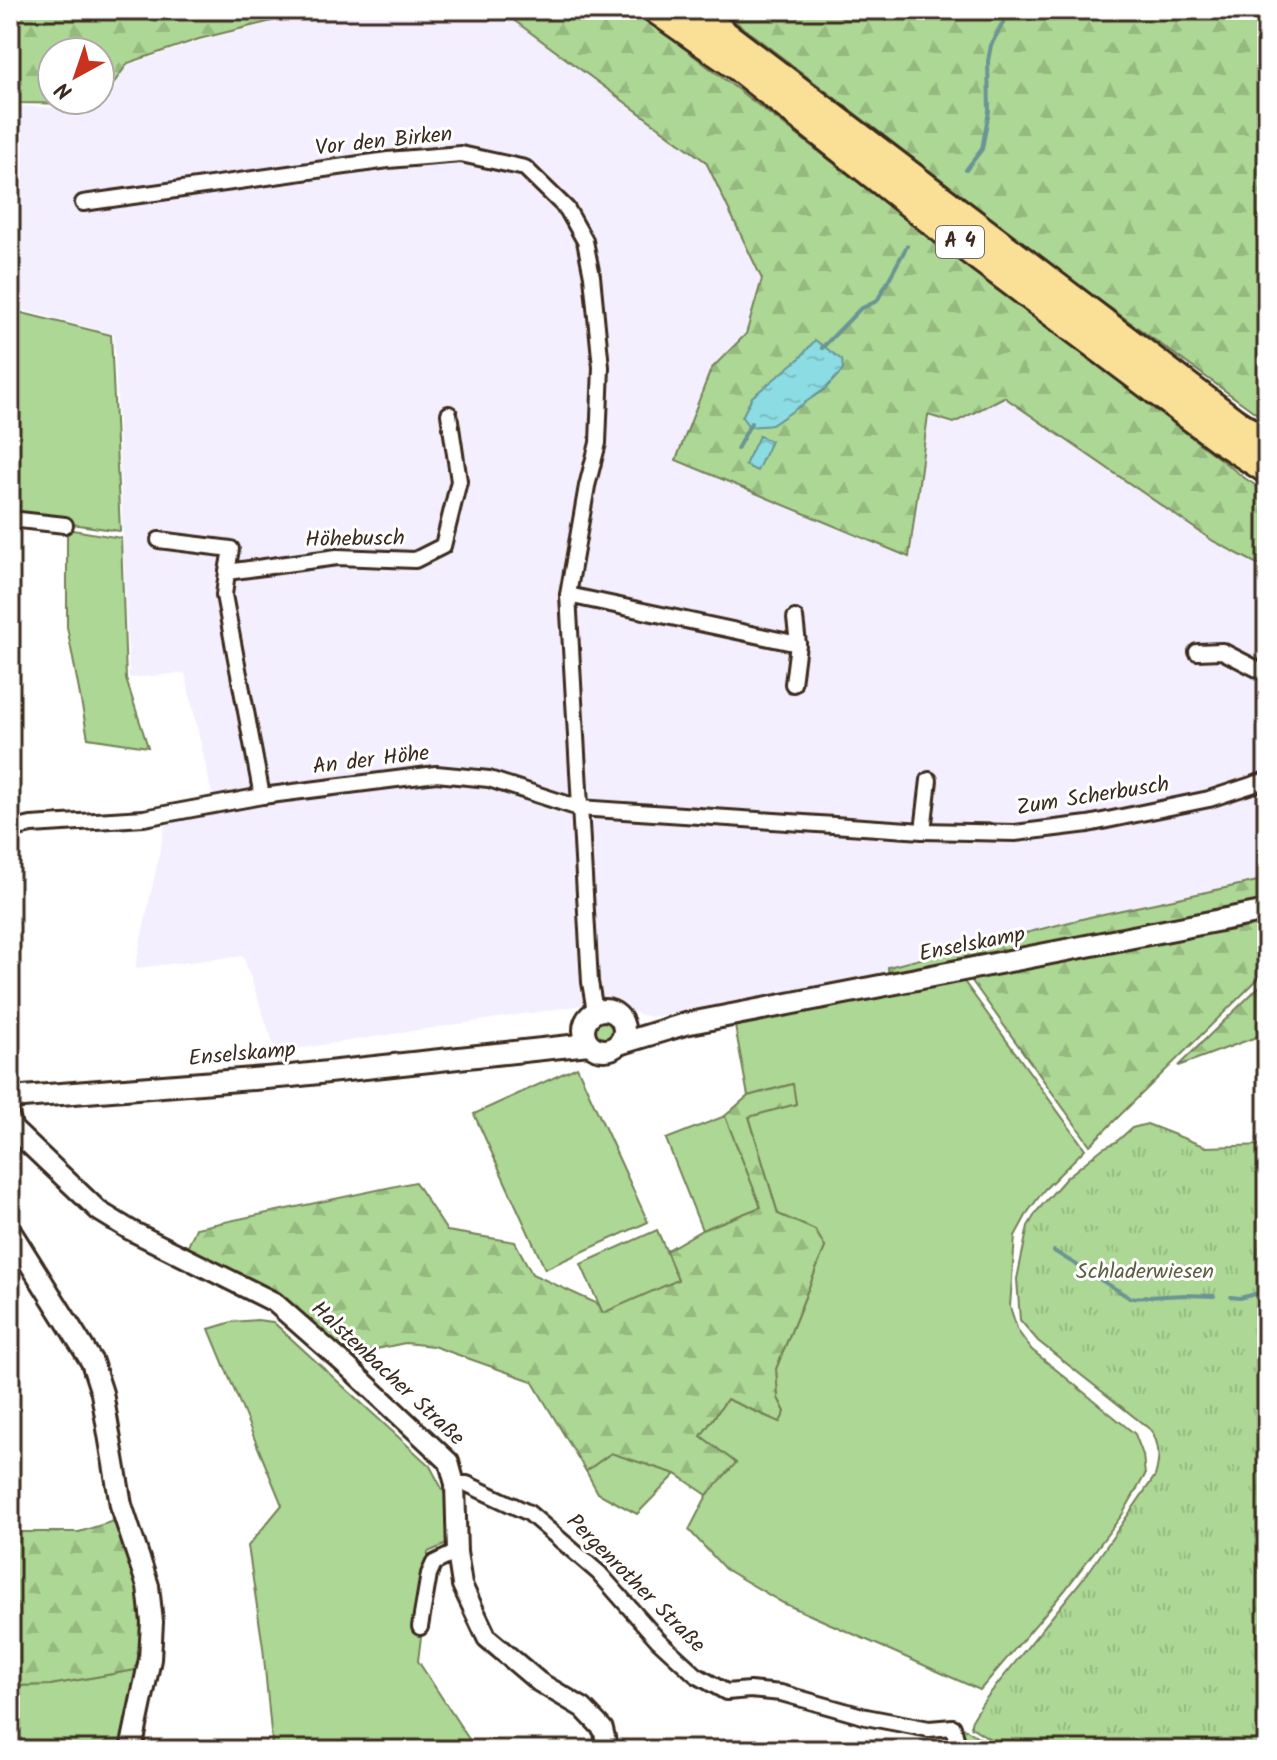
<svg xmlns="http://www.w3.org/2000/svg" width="1277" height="1760" font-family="Kalam,sans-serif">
	<defs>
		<pattern id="forest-firs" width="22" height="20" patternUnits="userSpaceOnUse" patternTransform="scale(2)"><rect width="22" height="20" fill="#acd794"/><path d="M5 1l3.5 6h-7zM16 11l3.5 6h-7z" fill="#95b97f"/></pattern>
		<pattern id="park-tufts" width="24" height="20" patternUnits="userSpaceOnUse" patternTransform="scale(2)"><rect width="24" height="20" fill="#acd794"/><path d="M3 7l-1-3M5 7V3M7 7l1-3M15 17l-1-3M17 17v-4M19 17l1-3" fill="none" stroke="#95b97f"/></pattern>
		<pattern id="water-ripples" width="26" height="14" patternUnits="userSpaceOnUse" patternTransform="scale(2)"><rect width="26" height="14" fill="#8bdce3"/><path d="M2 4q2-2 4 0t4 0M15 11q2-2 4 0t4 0" fill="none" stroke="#79bdc2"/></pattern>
	</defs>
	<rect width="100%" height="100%" fill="#fff"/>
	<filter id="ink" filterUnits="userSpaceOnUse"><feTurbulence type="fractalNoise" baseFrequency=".0125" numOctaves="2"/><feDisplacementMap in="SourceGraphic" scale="16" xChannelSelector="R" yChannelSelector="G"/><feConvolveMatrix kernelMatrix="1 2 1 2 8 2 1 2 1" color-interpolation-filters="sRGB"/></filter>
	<g filter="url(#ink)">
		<!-- built -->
		<path fill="#f4effe" d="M 321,10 L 500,10 L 706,162 L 762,279 L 746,334 L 711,369 L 676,461 L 909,557 L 928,414 L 954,423 L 1004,397 L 1213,541 L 1267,569 L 1267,879 L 1094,916 L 889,967 L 889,979 L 651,1017 L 624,1010 L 609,1001 L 276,1052 L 243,956 L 135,968 L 165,826 L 213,799 L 185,673 L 129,678 L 114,334 L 10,307 L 10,106 L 99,108 L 128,65 L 200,41 Z"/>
		<!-- green -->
		<g fill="#acd794" stroke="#748059" stroke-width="2">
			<path d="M 10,310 L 111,335 L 120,531 L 10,515 Z"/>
			<path d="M 67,529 L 121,538 L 126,679 L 148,747 L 88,738 L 67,627 Z"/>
			<path d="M 960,976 L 1085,1149 L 1044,1190 L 1028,1212 L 1015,1236 L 1010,1307 L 1018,1331 L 1032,1350 L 1135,1434 L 1143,1455 L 1145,1475 L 1122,1515 L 1065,1590 L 980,1690 L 783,1603 L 725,1569 L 689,1530 L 707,1495 L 735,1463 L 701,1436 L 727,1399 L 779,1422 L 785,1412 L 778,1398 L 776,1369 L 825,1247 L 815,1230 L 778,1214 L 749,1116 L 796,1104 L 792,1084 L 748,1096 L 734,1021 Z"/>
			<circle cx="603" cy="1030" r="11"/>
			<path d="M 577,1067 L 648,1222 L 545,1269 L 474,1114 Z"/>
			<path d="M 725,1116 L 761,1207 L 702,1230 L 666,1139 Z"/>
			<path d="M 657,1230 L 679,1280 L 603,1314 L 581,1264 Z"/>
			<path d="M 257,1320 L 273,1322 L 430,1466 L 447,1498 L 447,1544 L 428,1552 L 416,1628 L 422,1629 L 418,1661 L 476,1750 L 250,1750 L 272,1743 L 263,1647 L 248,1546 L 282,1505 L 209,1329 L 232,1322 Z"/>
			<path d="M 611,1453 L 676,1474 L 637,1514 L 598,1493 L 586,1471 Z"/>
			<path d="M 141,1669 L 125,1750 L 10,1750 L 10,1686 L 50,1685 Z"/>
			<path d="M 961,1726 L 998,1750 L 960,1750 L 955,1729 Z"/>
		</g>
		<!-- forest -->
		<g fill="url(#forest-firs)" stroke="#748059" stroke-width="2" fill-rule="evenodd">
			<path d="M 10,10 L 316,10 L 199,39 L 128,63 L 99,104 L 10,103 ZM 100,52 L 100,100 L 52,100 L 52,52 Z"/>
			<path d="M 500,10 L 634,10 L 1246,479 L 1267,493 L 1267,569 L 1213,541 L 1004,397 L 954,423 L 928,415 L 909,557 L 676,460 L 711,369 L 746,334 L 762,279 L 706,162 Z"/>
			<path d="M 720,10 L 1267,10 L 1267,421 L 1084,289 Z"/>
			<path d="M 1267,879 L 1267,903 L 889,979 L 888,967 L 1094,916 Z"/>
			<path d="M 1267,918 L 1267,970 L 1090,1145 L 969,977 Z"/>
			<path d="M 1267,979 L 1267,1033 L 1178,1066 Z"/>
			<path d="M 793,1084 L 796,1104 L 749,1117 L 778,1214 L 815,1230 L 825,1247 L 776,1369 L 778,1398 L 785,1412 L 780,1422 L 727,1399 L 701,1436 L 736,1463 L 707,1495 L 676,1474 L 611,1453 L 586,1471 L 532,1381 L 433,1346 L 405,1343 L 372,1350 L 351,1360 L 185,1253 L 196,1228 L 415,1182 L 447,1231 L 515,1242 L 532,1274 L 598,1304 L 603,1313 L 678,1280 L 666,1251 L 702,1230 L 761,1207 L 725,1116 L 748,1096 Z"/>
			<path d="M 120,1519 L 141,1586 L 145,1627 L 141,1669 L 50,1685 L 10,1686 L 10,1532 L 79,1532 Z"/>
		</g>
		<!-- park -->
		<path fill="url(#park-tufts)" stroke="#748059" stroke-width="2" d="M 1147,1124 L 1206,1147 L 1267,1145 L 1267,1750 L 1008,1750 L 971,1727 L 971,1722 L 983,1702 L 1090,1570 L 1155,1476 C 1160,1459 1160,1447 1152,1431 L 1038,1341 L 1020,1320 L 1017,1279 L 1028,1226 L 1037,1211 L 1066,1178 L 1103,1148 L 1116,1142 L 1132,1128 Z"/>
		<!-- water -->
		<g fill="url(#water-ripples)" stroke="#6b9594" stroke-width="2">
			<path d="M 815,340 L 842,360 L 843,370 L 825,389 L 772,425 L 749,427 L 742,417 L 752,397 L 800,358 Z"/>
			<path d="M 759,436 L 771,441 L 757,471 L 745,465 Z"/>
		</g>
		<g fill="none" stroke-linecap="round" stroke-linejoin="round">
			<!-- stream -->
			<g stroke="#6b9594" stroke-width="4">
				<path d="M 966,170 L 982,149 L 989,111 L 988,61 L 991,45 L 1010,10"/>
				<path d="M 822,348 L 860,309 L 877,301 L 907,246"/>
				<path d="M 737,449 L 751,423"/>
				<path d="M 1054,1251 L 1130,1298 L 1184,1295 L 1214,1296"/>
				<path d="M 1231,1297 L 1240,1298 L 1267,1291"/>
			</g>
			<!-- minor casing -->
			<g stroke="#3b2a1e" stroke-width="20">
				<g id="minor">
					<path d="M 83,203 L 388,160 L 461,154 L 525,168 L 567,209 L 585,241 L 592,276 L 601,367 L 598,443 L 587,486 L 568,595 L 590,982 L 595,1011"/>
					<path d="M 10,519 L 65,525"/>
					<path d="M 159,540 L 231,549 L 227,572"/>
					<path d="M 568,595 L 798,644 L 793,684"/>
					<path d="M 795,618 L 798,644"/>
					<path d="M 1197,652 L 1222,651 L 1267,674"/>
					<path d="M 262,796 L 224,595 L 227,572 L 337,557 L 415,560 L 443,546 L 459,481 L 449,414"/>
					<path d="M 10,830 L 31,825 L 144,818 L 262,796 L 436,774 L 489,779 L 579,808 L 923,831 L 1015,833 L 1088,824 L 1209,799 L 1267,780"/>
					<path d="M 923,831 L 929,780"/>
					<path d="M 455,1484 L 467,1484 L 529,1513 L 599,1573 L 658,1640 L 696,1675 L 726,1692 L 750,1690 L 781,1693 L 866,1717 L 929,1729 L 953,1727 L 959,1750"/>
					<path d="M 420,1627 L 429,1574 L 434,1563 L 457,1552"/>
				</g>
			</g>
			<!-- tertiary casing -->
			<g stroke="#3b2a1e" stroke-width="24">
				<path id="tertiary" d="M 10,1119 L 13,1129 L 99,1211 L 130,1230 L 274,1302 L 349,1368 L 449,1462 L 455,1484 L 457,1552 L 462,1585 L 487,1638 L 539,1682 L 583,1708 L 603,1729 L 608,1750"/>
			</g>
			<!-- secondary casing -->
			<g stroke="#3b2a1e" stroke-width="26">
				<g id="secondary">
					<circle cx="604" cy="1030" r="20"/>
					<path d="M 619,1044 L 685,1024 L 1267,911"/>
					<path d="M 10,1098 L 291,1076 L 589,1044"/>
					<path d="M 10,1231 L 92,1362 L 102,1393 L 121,1505 L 148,1586 L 152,1622 L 150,1659 L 131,1750"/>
				</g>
			</g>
			<!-- motorway casing -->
			<g stroke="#3b2a1e" stroke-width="32">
				<g id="motorway">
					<path d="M 656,10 L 736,66 L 945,232 L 1221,440 L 1267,470"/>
					<path d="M 693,10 L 1235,422 L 1267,443"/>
				</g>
			</g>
			<!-- minor -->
			<use href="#minor" stroke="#fff" stroke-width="14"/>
			<!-- tertiary -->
			<use href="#tertiary" stroke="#fff" stroke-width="18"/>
			<!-- secondary -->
			<use href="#secondary" stroke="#fff" stroke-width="20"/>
			<!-- motorway -->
			<use href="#motorway" stroke="#fadf96" stroke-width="26"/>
		</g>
	</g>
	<g text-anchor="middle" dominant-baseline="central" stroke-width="6" stroke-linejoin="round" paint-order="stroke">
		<!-- shield labels -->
		<rect fill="#fff" stroke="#766a62" stroke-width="2" x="936" y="226" width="48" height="32" rx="6"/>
		<g font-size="20" font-weight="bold" fill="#3b2a1e">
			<text x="960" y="242">A 4</text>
		</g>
		<!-- street labels -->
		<g font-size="22" fill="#3b2a1e" stroke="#fff">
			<text transform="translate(384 142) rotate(-6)">Vor den Birken</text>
			<text transform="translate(355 540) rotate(-1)">Höhebusch</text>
			<text transform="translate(371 761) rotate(-7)">An der Höhe</text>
			<text transform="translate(1093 797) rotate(-9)">Zum Scherbusch</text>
			<text transform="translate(972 945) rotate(-11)">Enselskamp</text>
			<text transform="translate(242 1055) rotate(-5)">Enselskamp</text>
			<text transform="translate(387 1374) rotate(43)">Halstenbacher Straße</text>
			<text transform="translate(635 1584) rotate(45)">Pergenrother Straße</text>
		</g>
		<!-- park labels -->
		<g font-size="22" fill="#5d5e41" stroke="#fff">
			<text x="1145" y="1272">Schladerwiesen</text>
		</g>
	</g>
	<!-- margin -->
	<rect width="1277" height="1760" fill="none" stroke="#fff" stroke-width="40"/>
	<rect x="20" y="20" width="1237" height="1720" fill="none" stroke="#3b2a1e" stroke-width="3" filter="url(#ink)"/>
	<!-- north arrow -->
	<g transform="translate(76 76) rotate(220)"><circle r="38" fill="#ffffff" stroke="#b1aaa5" stroke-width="2"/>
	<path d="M0-6L14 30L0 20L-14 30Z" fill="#c8321e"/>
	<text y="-12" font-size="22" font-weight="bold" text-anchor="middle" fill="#3b2a1e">N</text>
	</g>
</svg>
